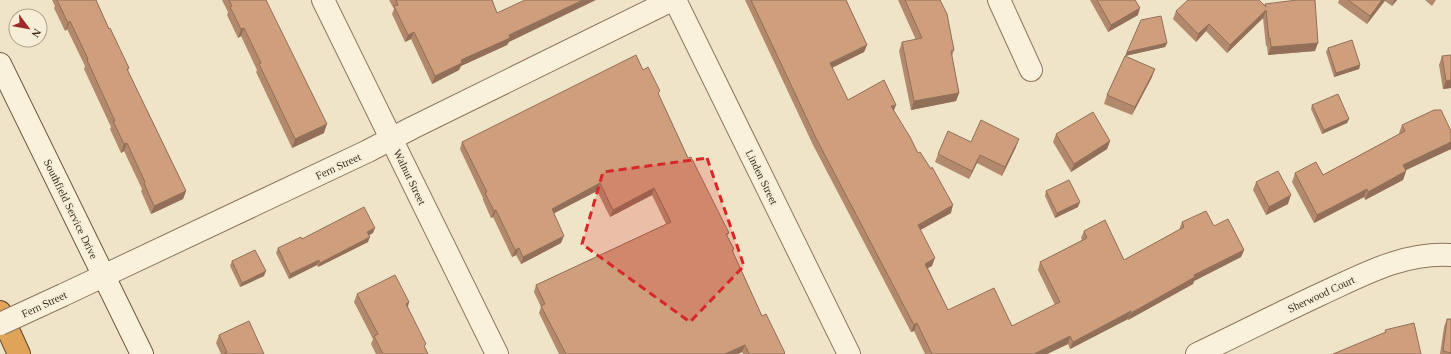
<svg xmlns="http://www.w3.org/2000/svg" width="1451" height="354" font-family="Georgia,serif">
	<rect width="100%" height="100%" fill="#f0e4c8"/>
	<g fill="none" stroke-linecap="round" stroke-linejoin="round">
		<!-- minor casing -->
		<g stroke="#8d765c" stroke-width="24">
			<g id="minor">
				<path d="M 323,0 L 497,354"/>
				<path d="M 675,0 L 849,354"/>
				<path d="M 999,0 L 1031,70"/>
				<path d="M 63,295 L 368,151 L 412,128 L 672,0"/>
				<path d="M 1197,354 C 1239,334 1280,313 1321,294 C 1363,275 1403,252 1451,255"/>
			</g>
		</g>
		<!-- secondary casing -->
		<g stroke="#6f573f" stroke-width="24">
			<path id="secondary" d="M 0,64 L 142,354"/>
		</g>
		<!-- motorway casing -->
		<g stroke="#5b4430" stroke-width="24">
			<path id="motorway" d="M 0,312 L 19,354"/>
		</g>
		<!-- minor -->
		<use href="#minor" stroke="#faf1dc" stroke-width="22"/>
		<!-- secondary -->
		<use href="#secondary" stroke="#faf1dc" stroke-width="22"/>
		<!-- motorway -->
		<use href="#motorway" stroke="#e0a458" stroke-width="22"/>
		<!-- minor-bridge casing -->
		<g stroke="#8d765c" stroke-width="24" stroke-linecap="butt">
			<path id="minor-bridge" d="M 0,324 L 63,295"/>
		</g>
		<!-- minor-bridge -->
		<use href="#minor-bridge" stroke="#faf1dc" stroke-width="22"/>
	</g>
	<!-- wall -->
	<g fill="#b2896c">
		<path d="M 52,0 L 96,0 L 109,29 L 129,68 L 128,71 L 186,191 L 183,199 L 151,214 L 141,191 L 142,189 L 124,151 L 121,153 L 110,129 L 111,127 L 84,69 L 85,66 L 67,29 L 65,31 L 54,8 L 55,6 Z"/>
		<path d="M 222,0 L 266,0 L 324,133 L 292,148 L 256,72 L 257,70 L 241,36 L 238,38 L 227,15 L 228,12 Z"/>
		<path d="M 389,0 L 492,0 L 509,42 L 507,45 L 461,66 L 459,70 L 432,84 L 411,39 L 405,42 L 392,14 L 394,9 Z"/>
		<path d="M 745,0 L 846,0 L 867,45 L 864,52 L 832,68 L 848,100 L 894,111 L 918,153 L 951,213 L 920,230 L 932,266 L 928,268 L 948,310 L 1012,326 L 1055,305 L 1038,270 L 1040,262 L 1082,240 L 1081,238 L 1084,231 L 1124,260 L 1179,230 L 1182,222 L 1214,226 L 1244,250 L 1241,257 L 1194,281 L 1193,284 L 1128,320 L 1128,319 L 1070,349 L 1068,344 L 1047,354 L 925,354 L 914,331 L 911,332 L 813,145 Z"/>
		<path d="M 898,0 L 940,0 L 954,50 L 952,56 L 959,93 L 956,101 L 911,110 L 899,51 L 902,42 L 916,40 Z"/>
		<path d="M 1090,0 L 1135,0 L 1138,15 L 1108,32 Z"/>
		<path d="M 1339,0 L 1397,0 L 1392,6 L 1385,1 L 1367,24 L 1338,3 Z"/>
		<path d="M 1425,0 L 1436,0 L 1432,6 Z"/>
		<path d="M 1265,4 L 1315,51 L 1268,55 L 1267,46 L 1266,46 L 1263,18 L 1227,53 L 1206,31 L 1196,42 L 1173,19 L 1176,11 L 1265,6 Z"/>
		<path d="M 1167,43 L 1165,47 L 1125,56 L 1152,77 L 1132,115 L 1104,104 L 1107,95 L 1127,52 Z"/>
		<path d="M 1328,48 L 1360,65 L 1359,69 L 1334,77 L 1326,52 Z"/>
		<path d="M 1442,56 L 1451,88 L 1443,89 L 1439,65 Z"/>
		<path d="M 643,70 L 659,95 L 688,158 L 729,233 L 727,236 L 734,249 L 733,252 L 762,316 L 785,353 L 785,354 L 743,354 L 742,352 L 738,354 L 559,354 L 539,313 L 541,307 L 534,292 L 536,285 L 666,224 L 652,195 L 610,217 L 597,191 L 554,213 L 561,243 L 521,264 L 516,255 L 512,257 L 493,217 L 491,218 L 483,200 L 483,198 L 460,149 L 462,142 Z"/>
		<path d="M 1312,105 L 1349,119 L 1347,123 L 1322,134 L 1311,109 Z"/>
		<path d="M 1402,125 L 1451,131 L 1451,149 L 1405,170 L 1406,171 L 1403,180 L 1365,200 L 1364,197 L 1314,223 L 1292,182 L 1295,173 L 1323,175 L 1399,134 L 1399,133 Z"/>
		<path d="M 1056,134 L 1110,141 L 1107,149 L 1071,172 L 1053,142 Z"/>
		<path d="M 971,142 L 1016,147 L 1002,176 L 977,163 L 969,179 L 935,162 L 938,154 Z"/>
		<path d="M 1256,182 L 1288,204 L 1266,215 L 1253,190 Z"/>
		<path d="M 1046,191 L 1078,207 L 1055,218 L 1045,196 Z"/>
		<path d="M 373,233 L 369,235 L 368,242 L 318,267 L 317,265 L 289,279 L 276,253 L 278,248 L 302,239 Z"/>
		<path d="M 232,261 L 264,276 L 240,287 L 230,266 Z"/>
		<path d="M 357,294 L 409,302 L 408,307 L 428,354 L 376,354 L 371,344 L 373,339 L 354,302 Z"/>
		<path d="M 1447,319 L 1451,319 L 1451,354 L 1440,354 L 1444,327 Z"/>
		<path d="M 219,335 L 264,354 L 221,354 L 216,343 Z"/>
	</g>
	<!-- shaded-wall -->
	<g fill="#916f58">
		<path d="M 583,0 L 596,0 L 509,42 L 507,45 L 461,66 L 459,70 L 432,84 L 435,76 L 461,60 L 509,35 Z"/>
		<path d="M 1382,0 L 1385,0 L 1367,24 L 1370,16 Z"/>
		<path d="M 1394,0 L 1397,0 L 1392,6 Z"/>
		<path d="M 1140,8 L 1138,15 L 1108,32 L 1111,25 Z"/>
		<path d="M 1266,10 L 1263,18 L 1227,53 L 1230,45 Z"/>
		<path d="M 70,21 L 67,29 L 65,31 L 68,23 Z"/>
		<path d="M 1209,24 L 1206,31 L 1196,42 L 1198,34 Z"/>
		<path d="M 244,28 L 241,36 L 238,38 L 241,29 Z"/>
		<path d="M 414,32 L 411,39 L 405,42 L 408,35 Z"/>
		<path d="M 1167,43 L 1165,47 L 1125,56 L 1127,52 Z"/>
		<path d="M 1318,43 L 1315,51 L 1268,55 L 1271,47 Z"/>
		<path d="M 867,45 L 864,52 L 827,70 L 830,63 Z"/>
		<path d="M 1360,65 L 1359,69 L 1334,77 L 1336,73 Z"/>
		<path d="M 1155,69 L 1152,77 L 1132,115 L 1135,107 Z"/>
		<path d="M 1451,80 L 1451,88 L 1443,89 L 1446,81 Z"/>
		<path d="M 959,93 L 956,101 L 911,110 L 914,101 Z"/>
		<path d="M 896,105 L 893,113 L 891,106 Z"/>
		<path d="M 1349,119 L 1347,123 L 1322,134 L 1324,130 Z"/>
		<path d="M 327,124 L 324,133 L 292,148 L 295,139 Z"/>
		<path d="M 1019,139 L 1016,147 L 1002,176 L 1005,167 Z"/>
		<path d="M 1110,141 L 1107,149 L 1071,172 L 1074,164 Z"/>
		<path d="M 1451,142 L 1451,149 L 1400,173 L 1403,165 Z"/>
		<path d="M 127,143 L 124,151 L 121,153 L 124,144 Z"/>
		<path d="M 980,155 L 977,163 L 969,179 L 972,171 Z"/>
		<path d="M 1406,171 L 1403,180 L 1365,200 L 1368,192 Z"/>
		<path d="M 600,183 L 597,191 L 549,216 L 552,209 Z"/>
		<path d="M 654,188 L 652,195 L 610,217 L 613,210 Z"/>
		<path d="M 1367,189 L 1364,197 L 1314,223 L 1317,215 Z"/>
		<path d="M 186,191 L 183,199 L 151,214 L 154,206 Z"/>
		<path d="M 1291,195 L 1288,204 L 1266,215 L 1269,207 Z"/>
		<path d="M 1080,202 L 1078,207 L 1055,218 L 1057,213 Z"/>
		<path d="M 953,205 L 951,213 L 915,233 L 918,225 Z"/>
		<path d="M 496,210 L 493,217 L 491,218 L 494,211 Z"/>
		<path d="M 375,228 L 373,233 L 366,237 L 367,232 Z"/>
		<path d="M 564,236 L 561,243 L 521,264 L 523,257 Z"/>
		<path d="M 370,237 L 368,242 L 318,267 L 320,263 Z"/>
		<path d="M 519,248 L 516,255 L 512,257 L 515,250 Z"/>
		<path d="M 1244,250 L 1241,257 L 1194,281 L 1193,284 L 1128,320 L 1131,313 L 1194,275 Z"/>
		<path d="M 935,258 L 932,266 L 922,271 L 925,264 Z"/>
		<path d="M 319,260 L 317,265 L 289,279 L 290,274 Z"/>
		<path d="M 266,271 L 264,276 L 240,287 L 242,283 Z"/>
		<path d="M 409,302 L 406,310 L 406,304 Z"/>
		<path d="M 1131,311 L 1128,319 L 1070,349 L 1073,342 Z"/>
		<path d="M 917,323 L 914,331 L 911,332 L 914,325 Z"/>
		<path d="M 1070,336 L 1068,344 L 1047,354 L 1034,354 Z"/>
		<path d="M 745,345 L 742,352 L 738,354 L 725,354 Z"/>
	</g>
	<!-- building -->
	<g fill="#cf9f7d" stroke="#916f58">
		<path d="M 57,0 L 96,0 L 109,29 L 110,28 L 129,68 L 127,69 L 186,191 L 154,206 L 144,183 L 145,182 L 127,143 L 124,144 L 113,121 L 115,121 L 87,60 L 88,59 L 70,21 L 68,23 Z"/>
		<path d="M 229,0 L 266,0 L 327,124 L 295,139 L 259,64 L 261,63 L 244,28 L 241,29 L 230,7 L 232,6 Z"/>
		<path d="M 396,0 L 492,0 L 497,13 L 525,0 L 583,0 L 509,35 L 510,38 L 461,60 L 462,63 L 435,76 L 414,32 L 408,35 L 394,6 L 398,5 Z"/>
		<path d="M 751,0 L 846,0 L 867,45 L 830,63 L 848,100 L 884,80 L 896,105 L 891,106 L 910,137 L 918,153 L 920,152 L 931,169 L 932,167 L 953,205 L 918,225 L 935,258 L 925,264 L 948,310 L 994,288 L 1012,326 L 1060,302 L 1040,262 L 1087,238 L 1084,231 L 1105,220 L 1124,260 L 1184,227 L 1182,222 L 1206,211 L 1214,226 L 1228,219 L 1244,250 L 1194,275 L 1195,277 L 1131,313 L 1131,311 L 1073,342 L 1070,336 L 1034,354 L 932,354 L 917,323 L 914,325 L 816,138 Z"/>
		<path d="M 905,0 L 940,0 L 947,14 L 954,50 L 951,51 L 959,93 L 914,101 L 902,42 L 922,38 Z"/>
		<path d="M 1097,0 L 1135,0 L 1140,8 L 1111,25 Z"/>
		<path d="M 1188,0 L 1259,0 L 1266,7 L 1265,4 L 1297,0 L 1315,0 L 1318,43 L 1271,47 L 1270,38 L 1269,39 L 1266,10 L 1230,45 L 1209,24 L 1198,34 L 1176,11 Z"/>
		<path d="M 1348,0 L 1382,0 L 1370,16 Z"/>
		<path d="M 1161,16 L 1167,43 L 1127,52 L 1141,20 Z"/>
		<path d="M 1352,40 L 1360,65 L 1336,73 L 1328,48 Z"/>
		<path d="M 636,55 L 643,70 L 648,67 L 660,91 L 658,93 L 688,158 L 691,157 L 729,233 L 726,234 L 734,249 L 732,250 L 762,316 L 766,314 L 785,353 L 784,354 L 749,354 L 745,345 L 725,354 L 566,354 L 541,306 L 545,304 L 536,285 L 671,222 L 654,188 L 613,210 L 600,183 L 552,209 L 564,236 L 523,257 L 519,248 L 515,250 L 496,210 L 494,211 L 485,193 L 487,192 L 462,142 Z"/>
		<path d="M 1451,55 L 1451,80 L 1446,81 L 1442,56 Z"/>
		<path d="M 1125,56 L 1155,69 L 1135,107 L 1107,95 Z"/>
		<path d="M 1338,94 L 1349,119 L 1324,130 L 1312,105 Z"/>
		<path d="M 1434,110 L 1441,110 L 1451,131 L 1451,142 L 1403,165 L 1406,171 L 1368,192 L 1367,189 L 1317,215 L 1295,173 L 1316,162 L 1323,175 L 1405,131 L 1402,125 Z"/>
		<path d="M 1093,112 L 1110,141 L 1074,164 L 1056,134 Z"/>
		<path d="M 981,120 L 1019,139 L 1005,167 L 980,155 L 972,171 L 938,154 L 948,131 L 971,142 Z"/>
		<path d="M 1278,171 L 1291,195 L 1269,207 L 1256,182 Z"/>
		<path d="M 1069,180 L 1080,202 L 1057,213 L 1046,191 Z"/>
		<path d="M 364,207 L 375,228 L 367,232 L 370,237 L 320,263 L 319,260 L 290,274 L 278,248 L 301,237 L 302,239 Z"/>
		<path d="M 255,250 L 266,271 L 242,283 L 232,261 Z"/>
		<path d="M 395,275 L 409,302 L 406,304 L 426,344 L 424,346 L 428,354 L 383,354 L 374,336 L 378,334 L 357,294 Z"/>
		<path d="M 1447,319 L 1451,319 L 1451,353 L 1443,351 Z"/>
		<path d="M 249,321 L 264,354 L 225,354 L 225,353 L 227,352 L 219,335 Z"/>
		<path d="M 1414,323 L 1421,354 L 1333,354 L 1386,332 L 1385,330 Z"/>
	</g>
	<!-- marked area -->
	<path fill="#d62828" fill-opacity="0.2" stroke="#d62828" stroke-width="3" stroke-dasharray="8 5" stroke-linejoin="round" d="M 707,158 L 744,266 L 690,322 L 582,244 L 603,172 Z"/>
	<g text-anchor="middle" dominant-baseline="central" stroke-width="4" stroke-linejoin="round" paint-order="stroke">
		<!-- street labels -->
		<g font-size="11" fill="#3d2e20" stroke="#f7eed8">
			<text transform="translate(338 166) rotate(-25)">Fern Street</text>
			<text transform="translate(410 177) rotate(64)">Walnut Street</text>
			<text transform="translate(762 177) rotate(64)">Linden Street</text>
			<text transform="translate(71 209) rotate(64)">Southfield Service Drive</text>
			<text transform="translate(1321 294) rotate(-25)">Sherwood Court</text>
			<text transform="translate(44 304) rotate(-25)">Fern Street</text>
		</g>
	</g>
	<!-- north arrow -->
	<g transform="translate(28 28) rotate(122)"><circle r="19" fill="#f7eed8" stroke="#ada18e"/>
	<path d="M0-3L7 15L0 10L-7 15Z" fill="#9e2a2b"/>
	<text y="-6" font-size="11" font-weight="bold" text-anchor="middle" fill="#3d2e20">N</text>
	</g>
</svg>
